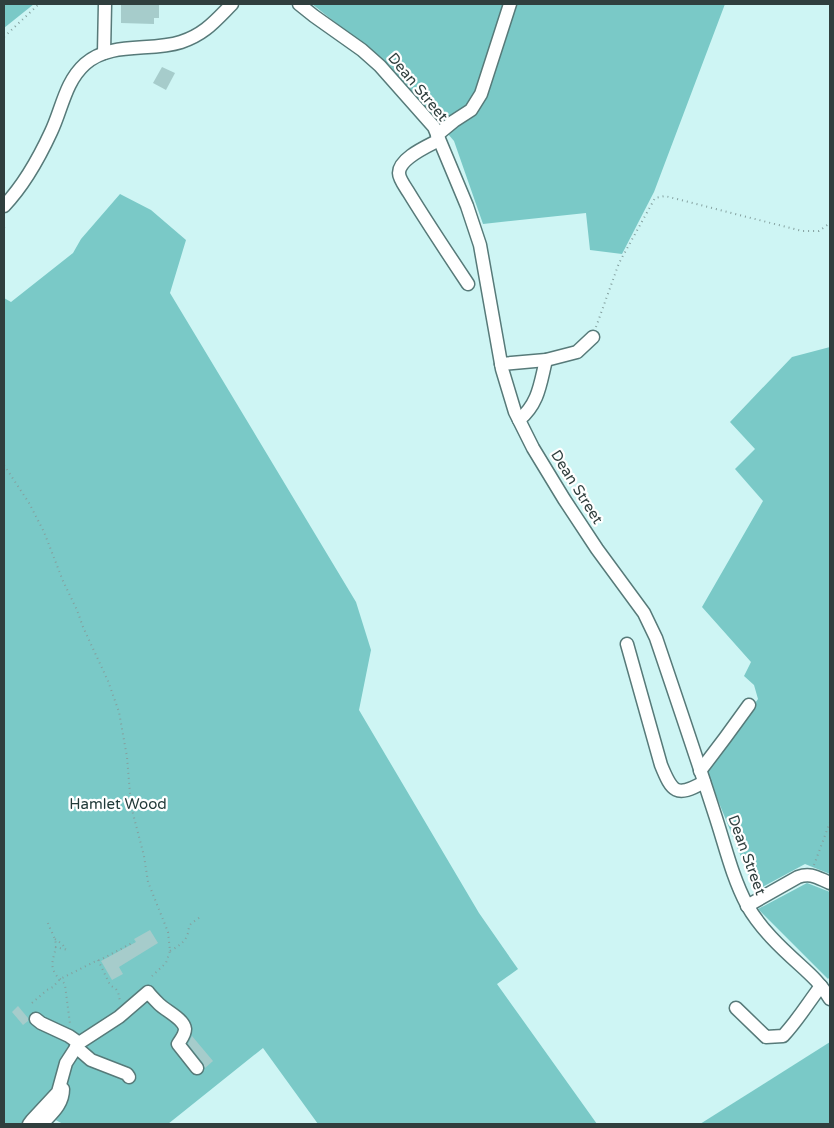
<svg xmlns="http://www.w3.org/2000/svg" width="834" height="1128" font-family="'Varela Round',sans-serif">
	<rect width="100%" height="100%" fill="#cef5f4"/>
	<!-- green -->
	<g fill="#7ac9c7">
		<path d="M 4,4 L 34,4 L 4,28 Z"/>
		<path d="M 312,4 L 725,4 L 654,192 L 622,254 L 590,250 L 586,213 L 483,224 L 454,141 L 389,65 Z"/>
		<path d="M 120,194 L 151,210 L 186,240 L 170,293 L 356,602 L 371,650 L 359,710 L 479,913 L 518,969 L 497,984 L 597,1124 L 318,1124 L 263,1048 L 168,1124 L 63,1124 L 52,1118 L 46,1124 L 4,1124 L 4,298 L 11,302 L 73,253 L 81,239 Z"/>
		<path d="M 830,347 L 830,874 L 805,864 L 755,891 L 706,771 L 758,699 L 754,685 L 744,676 L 751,662 L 702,607 L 763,501 L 735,469 L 755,449 L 730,422 L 792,357 Z"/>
		<path d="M 807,883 L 830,892 L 830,977 L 828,979 L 758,909 Z"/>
		<path d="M 830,1042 L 830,1124 L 700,1124 Z"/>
	</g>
	<!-- building -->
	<g fill="#a6cccb">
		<path d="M 121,4 L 159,4 L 159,18 L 154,18 L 154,24 L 121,23 Z"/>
		<path d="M 162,67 L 175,73 L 166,90 L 153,83 Z"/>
		<path d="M 150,930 L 158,943 L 119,967 L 123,974 L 112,980 L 101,961 L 136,942 L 134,939 Z"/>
		<path d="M 18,1006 L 28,1018 L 28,1021 L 23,1025 L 12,1012 Z"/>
		<path d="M 192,1036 L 213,1061 L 205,1068 L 203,1063 L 188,1044 Z"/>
	</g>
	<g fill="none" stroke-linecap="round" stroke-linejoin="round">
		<!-- minor casing -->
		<g stroke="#577a79" stroke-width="15">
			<g id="minor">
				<path d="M 299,4 L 314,16 L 362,50 L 380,66 L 434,127 L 467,206 L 480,245 L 502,369 L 515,412 L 533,448 L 564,499 L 597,549 L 644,613 L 656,638 C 676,697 696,756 715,815 C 725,845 732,877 747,905 C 760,928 780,947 800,965 C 811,975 822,985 830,999"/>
				<path d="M 104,53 L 105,4"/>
				<path d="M 437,135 L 454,121 L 471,110 L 481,94 L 510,4"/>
				<path d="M 439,140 C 428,146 399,158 399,173 C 399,179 406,188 409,193 C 428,224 448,254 468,284"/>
				<path d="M 4,206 C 24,185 39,158 51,132 C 62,109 65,82 85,64 C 111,41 150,52 181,42 C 205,34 215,21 232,4"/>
				<path d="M 501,364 L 546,360 L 577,352 L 593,337"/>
				<path d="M 519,420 C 539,403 540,384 546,360"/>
				<path d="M 627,644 L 661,765 C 672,792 676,798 704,782"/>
				<path d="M 700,771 L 725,738 L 749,705"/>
				<path d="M 747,906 L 798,877 C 811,872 818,878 830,883"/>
				<path d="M 736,1008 L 766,1037 L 783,1036 C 798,1020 808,1003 821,986"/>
				<path d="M 36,1019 L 41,1023 L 69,1036 L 79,1043"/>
				<path d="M 76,1047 L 91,1060 L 127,1074 L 129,1077"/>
				<path d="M 29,1124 L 32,1120 L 58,1092 L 66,1063 L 79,1043 L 119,1017 L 148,992 C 151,996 155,1000 159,1004 C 166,1011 184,1019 185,1029 C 185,1035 181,1039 178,1044 L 197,1068"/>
				<path d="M 42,1124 C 51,1114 63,1105 63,1089"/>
			</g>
		</g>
		<!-- path -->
		<g stroke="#84a09f" stroke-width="2" stroke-dasharray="1 4" stroke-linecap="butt">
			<path d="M 4,37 L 39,4"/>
			<path d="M 4,227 L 5,230 L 4,231"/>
			<path d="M 596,327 L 619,263 L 655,198 L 665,196 L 802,231 L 819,231 L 830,223"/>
			<path d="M 4,465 L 29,503 L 44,532 L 63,581 L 77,610 L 83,627 L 108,681 L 119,712 L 127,757 L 131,806 L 144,856 L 148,882 L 168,932 L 170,951 L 166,963 L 152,976"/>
			<path d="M 814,865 L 830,822"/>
			<path d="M 48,923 C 50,930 56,938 56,946 C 55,955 49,964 55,973 C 57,978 63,980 65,985 L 70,1024"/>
			<path d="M 55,939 L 62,944 L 66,949"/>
			<path d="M 55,947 L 68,950"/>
			<path d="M 170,951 C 178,946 185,943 188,933 C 188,932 189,926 190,925 C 192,922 197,920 200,917"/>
			<path d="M 98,960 L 110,985 L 116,989 L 118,992 L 120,1001"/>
			<path d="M 32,1003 L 47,990 L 53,987 L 60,979 L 96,961 L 100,960 L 134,942"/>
		</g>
		<!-- minor -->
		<use href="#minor" stroke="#fff" stroke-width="12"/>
	</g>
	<g text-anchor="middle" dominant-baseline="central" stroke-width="4.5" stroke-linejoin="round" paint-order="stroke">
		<!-- street labels -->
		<g font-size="15" fill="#303f3e" stroke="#fff">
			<text transform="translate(418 87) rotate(50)">Dean Street</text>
			<text transform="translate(577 487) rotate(58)">Dean Street</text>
			<text transform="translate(747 855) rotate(70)">Dean Street</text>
		</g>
		<!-- park labels -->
		<g font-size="15" fill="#223b3a" stroke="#fff">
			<text x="118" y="804">Hamlet Wood</text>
		</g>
	</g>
	<!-- border -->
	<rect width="834" height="1128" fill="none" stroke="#303f3e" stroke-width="10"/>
</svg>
